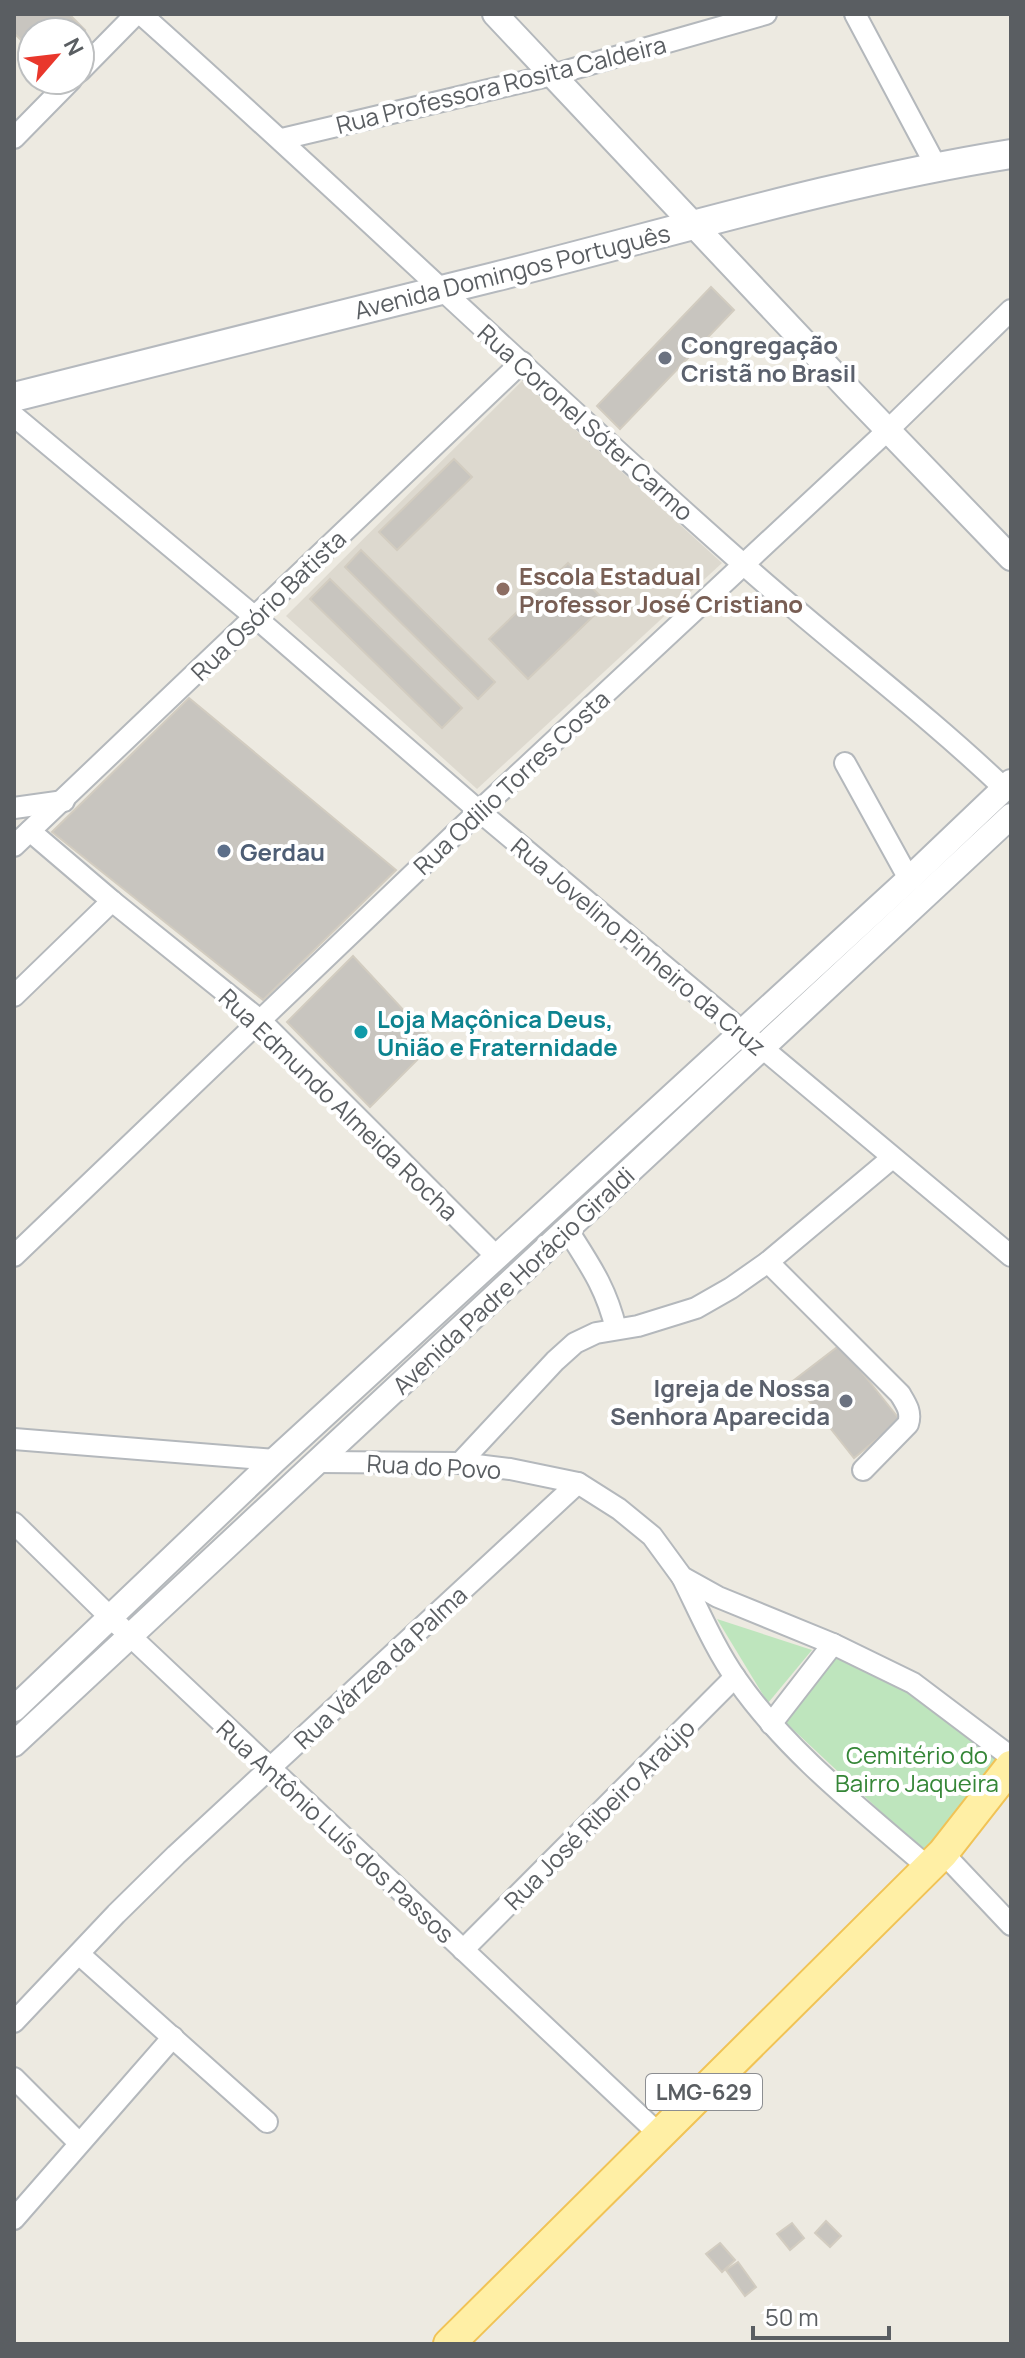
<svg xmlns="http://www.w3.org/2000/svg" width="1025" height="2358" font-family="Manrope,sans-serif">
	<rect width="100%" height="100%" fill="#edeae1"/>
	<!-- education -->
	<path fill="#ddd9cf" d="M 522,381 L 722,563 L 477,789 L 286,616 Z"/>
	<!-- green -->
	<g fill="#bee5bd">
		<path d="M 717,1619 L 812,1650 L 768,1703 Z"/>
		<path d="M 834,1658 L 881,1672 L 1000,1759 L 924,1852 L 784,1721 Z"/>
	</g>
	<!-- building -->
	<g fill="#c8c5bf" stroke="#d2ccc0" stroke-width="2">
		<path d="M 14,14 L 69,14 L 85,30 L 80,35 L 80,32 L 32,32 L 32,51 L 14,33 Z"/>
		<path d="M 711,287 L 734,310 L 620,429 L 597,406 Z"/>
		<path d="M 454,459 L 472,477 L 397,550 L 379,532 Z"/>
		<path d="M 361,550 L 495,682 L 478,699 L 345,567 Z"/>
		<path d="M 568,563 L 607,603 L 528,679 L 489,639 Z"/>
		<path d="M 330,579 L 462,708 L 442,728 L 310,599 Z"/>
		<path d="M 189,698 L 396,870 L 263,1000 L 52,832 Z"/>
		<path d="M 353,956 L 434,1043 L 370,1107 L 287,1022 Z"/>
		<path d="M 840,1345 L 900,1420 L 854,1458 L 793,1381 Z"/>
		<path d="M 826,2221 L 841,2236 L 830,2247 L 815,2233 Z"/>
		<path d="M 792,2223 L 804,2238 L 790,2250 L 777,2234 Z"/>
		<path d="M 720,2243 L 735,2260 L 722,2272 L 706,2254 Z"/>
		<path d="M 738,2262 L 756,2287 L 745,2296 L 726,2270 Z"/>
	</g>
	<g fill="none" stroke-linecap="round" stroke-linejoin="round">
		<!-- minor casing -->
		<g stroke="#b4b8bc" stroke-width="24">
			<g id="minor">
				<path d="M 141,14 C 344,195 539,384 743,564 C 828,640 921,709 1004,788"/>
				<path d="M 855,14 L 936,166"/>
				<path d="M 80,71 L 136,14"/>
				<path d="M 14,138 L 71,80"/>
				<path d="M 282,139 L 552,75 L 766,14"/>
				<path d="M 14,416 L 255,617 L 479,811 L 1011,1256"/>
				<path d="M 845,763 L 909,879"/>
				<path d="M 14,808 L 64,801"/>
				<path d="M 30,831 L 112,901 L 261,1021 L 497,1257"/>
				<path d="M 14,846 L 522,362"/>
				<path d="M 14,996 L 112,901"/>
				<path d="M 567,1229 C 589,1264 606,1287 616,1329"/>
				<path d="M 14,1256 L 479,811 L 888,430 L 1011,310"/>
				<path d="M 768,1262 L 900,1394 C 906,1404 912,1412 908,1424 L 863,1470"/>
				<path d="M 14,1439 L 275,1460"/>
				<path d="M 318,1462 L 460,1463 L 510,1469 L 578,1483 L 619,1509 L 652,1536 L 682,1577 L 718,1597 L 833,1644 L 913,1683 L 1011,1757"/>
				<path d="M 460,1463 L 555,1361 L 575,1343 L 596,1333 L 638,1326 L 696,1308 L 731,1288 L 768,1262 L 892,1158"/>
				<path d="M 14,1523 L 110,1617 L 661,2136"/>
				<path d="M 682,1577 C 699,1611 715,1649 737,1680 C 788,1753 862,1810 929,1868"/>
				<path d="M 771,1724 L 833,1644"/>
				<path d="M 943,1853 L 1011,1925"/>
				<path d="M 463,1950 L 735,1677"/>
				<path d="M 79,1954 L 267,2122"/>
				<path d="M 14,2022 L 116,1914 L 176,1855 L 578,1483"/>
				<path d="M 14,2078 L 79,2143"/>
				<path d="M 14,2219 L 173,2037"/>
			</g>
		</g>
		<!-- tertiary casing -->
		<g stroke="#b4b8bc" stroke-width="28">
			<g id="tertiary">
				<path d="M 495,14 L 853,394 L 1011,558"/>
				<path d="M 14,1709 L 275,1460 L 909,879 L 1011,782"/>
				<path d="M 14,1744 L 1011,816"/>
			</g>
		</g>
		<!-- secondary casing -->
		<g stroke="#b5b9be" stroke-width="32">
			<path id="secondary" d="M 14,397 C 174,356 334,317 494,277 C 666,234 836,182 1011,154"/>
		</g>
		<!-- primary casing -->
		<g stroke="#f1c356" stroke-width="34">
			<path id="primary" d="M 449,2344 L 943,1853 L 1011,1766"/>
		</g>
		<!-- minor -->
		<use href="#minor" stroke="#fff" stroke-width="20"/>
		<!-- tertiary -->
		<use href="#tertiary" stroke="#fff" stroke-width="24"/>
		<!-- secondary -->
		<use href="#secondary" stroke="#fff" stroke-width="28"/>
		<!-- primary -->
		<use href="#primary" stroke="#ffefa5" stroke-width="30"/>
	</g>
	<!-- markers -->
	<g fill="#6b7280" stroke="#fff" stroke-width="3">
		<circle cx="665" cy="358" r="8"/>
		<circle cx="846" cy="1401" r="8"/>
	</g>
	<circle fill="#8d6e63" stroke="#fff" stroke-width="3" cx="503" cy="589" r="8"/>
	<circle fill="#5c6f8a" stroke="#fff" stroke-width="3" cx="224" cy="851" r="8"/>
	<circle fill="#0f9aa8" stroke="#fff" stroke-width="3" cx="361" cy="1032" r="8"/>
	<g text-anchor="middle" dominant-baseline="central" stroke-width="8" stroke-linejoin="round" paint-order="stroke">
		<!-- shield labels -->
		<rect fill="#fff" stroke="#8c8e91" stroke-width="2" x="646" y="2074" width="116" height="36" rx="6"/>
		<g font-size="22" font-weight="bold" fill="#5a5e62">
			<text x="704" y="2092">LMG-629</text>
		</g>
		<!-- street labels -->
		<g font-size="24" fill="#5a5e62" stroke="#fff">
			<text transform="translate(501 84) rotate(-14)">Rua Professora Rosita Caldeira</text>
			<text transform="translate(512 271) rotate(-14)">Avenida Domingos Português</text>
			<text transform="translate(586 422) rotate(42)">Rua Coronel Sóter Carmo</text>
			<text transform="translate(268 605) rotate(-44)">Rua Osório Batista</text>
			<text transform="translate(511 782) rotate(-43)">Rua Odilio Torres Costa</text>
			<text transform="translate(639 946) rotate(40)">Rua Jovelino Pinheiro da Cruz</text>
			<text transform="translate(339 1104) rotate(44)">Rua Edmundo Almeida Rocha</text>
			<text transform="translate(513 1280) rotate(-43)">Avenida Padre Horácio Giraldi</text>
			<text transform="translate(434 1466) rotate(3)">Rua do Povo</text>
			<text transform="translate(380 1667) rotate(-43)">Rua Várzea da Palma</text>
			<text transform="translate(599 1814) rotate(-45)">Rua José Ribeiro Araújo</text>
			<text transform="translate(336 1831) rotate(43)">Rua Antônio Luís dos Passos</text>
		</g>
		<!-- worship labels -->
		<g font-size="24" font-weight="bold" fill="#5b616d" stroke="#fff" text-anchor="start">
			<text x="681" y="344">Congregação<tspan x="681" dy="28">Cristã no Brasil</tspan></text>
			<text x="830" y="1387" text-anchor="end">Igreja de Nossa<tspan x="830" dy="28">Senhora Aparecida</tspan></text>
		</g>
		<!-- education labels -->
		<g font-size="24" font-weight="bold" fill="#785e54" stroke="#fff" text-anchor="start">
			<text x="519" y="575">Escola Estadual<tspan x="519" dy="28">Professor José Cristiano</tspan></text>
		</g>
		<!-- service labels -->
		<g font-size="24" font-weight="bold" fill="#4e5e75" stroke="#fff" text-anchor="start">
			<text x="240" y="851">Gerdau</text>
		</g>
		<!-- culture labels -->
		<g font-size="24" font-weight="bold" fill="#0d838f" stroke="#fff" text-anchor="start">
			<text x="377" y="1018">Loja Maçônica Deus,<tspan x="377" dy="28">União e Fraternidade</tspan></text>
		</g>
		<!-- park labels -->
		<g font-size="24" fill="#358637" stroke="#fff">
			<text x="917" y="1754">Cemitério do<tspan x="917" dy="28">Bairro Jaqueira</tspan></text>
		</g>
	</g>
	<!-- border -->
	<rect width="1025" height="2358" fill="none" stroke="#5a5e62" stroke-width="32"/>
	<!-- north arrow -->
	<g transform="translate(56 56) rotate(62)"><circle r="38" fill="#ffffff" stroke="#bdbfc0" stroke-width="2"/>
	<path d="M0-6L14 30L0 20L-14 30Z" fill="#e9372c"/>
	<text y="-12" font-size="22" font-weight="bold" text-anchor="middle" fill="#5a5e62">N</text>
	</g>
	<!-- scale -->
	<path d="M753 2326v12h136v-12" fill="none" stroke="#5a5e62" stroke-width="4"/>
	<text x="765" y="2326" font-size="24" fill="#5a5e62" stroke="#ffffff" stroke-width="6" paint-order="stroke">50 m</text>
</svg>
